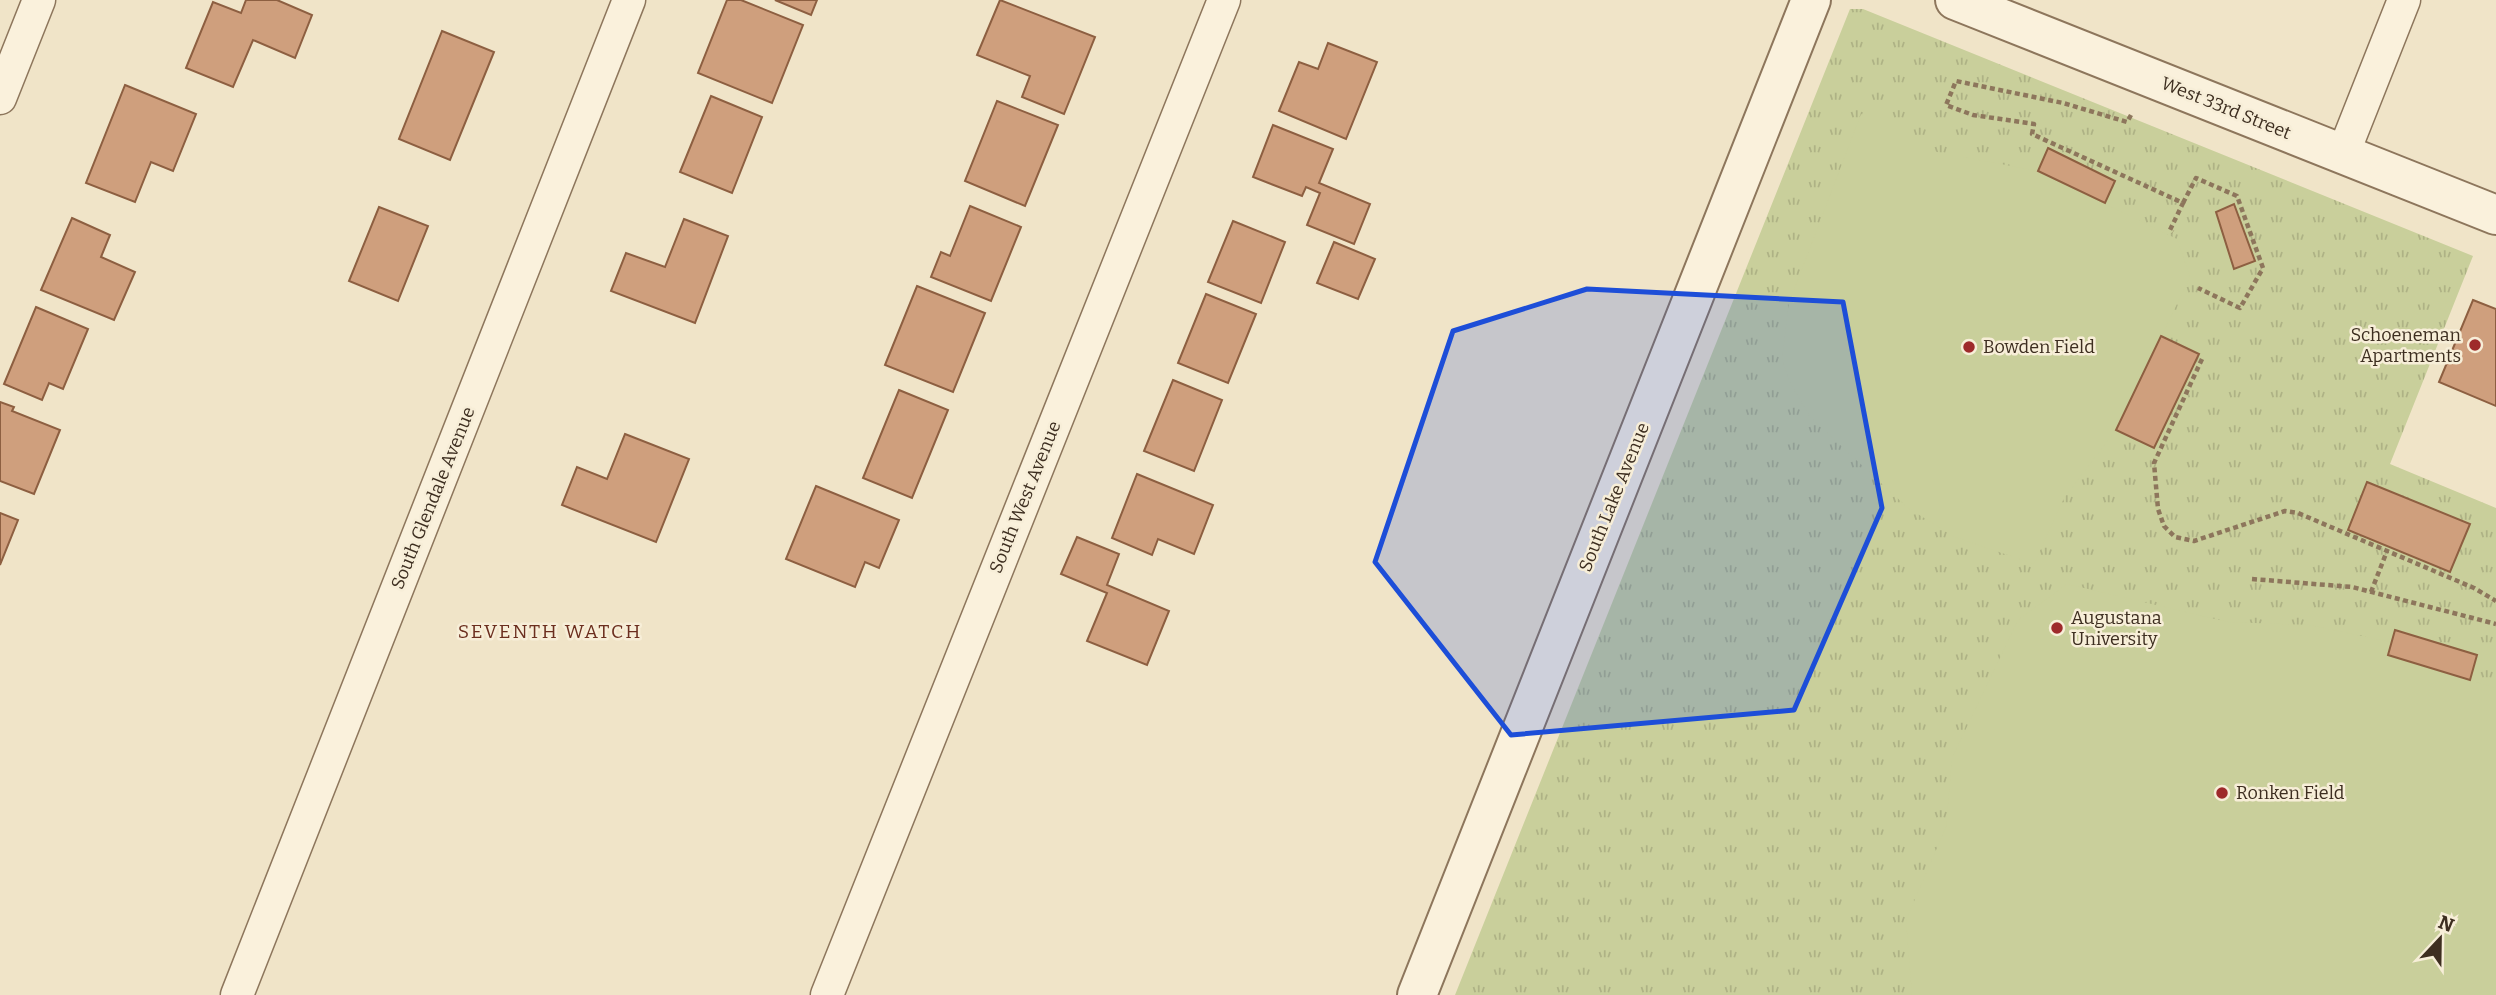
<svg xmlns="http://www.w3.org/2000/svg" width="2496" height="995" font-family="Bitter,serif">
	<defs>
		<pattern id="grass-tufts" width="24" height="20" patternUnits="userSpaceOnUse" patternTransform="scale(1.75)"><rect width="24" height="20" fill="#c9cf9b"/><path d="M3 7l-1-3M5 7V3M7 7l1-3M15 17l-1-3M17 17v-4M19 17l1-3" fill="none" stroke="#aeb285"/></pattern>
	</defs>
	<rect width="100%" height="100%" fill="#f0e4c8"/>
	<!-- grass -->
	<path fill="url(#grass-tufts)" d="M 1850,9 L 1863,9 L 2473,256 L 2390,464 L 2496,508 L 2496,995 L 1455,995 Z"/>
	<!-- pitch -->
	<g fill="#c9cf9b">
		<path d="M 1861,114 L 1955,161 L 1963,157 L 2038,171 L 2177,239 L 2190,277 L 2116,430 L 2064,498 L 2034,564 L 1955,537 L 1908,508 L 1810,417 L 1789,381 L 1782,358 L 1789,303 Z"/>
		<path d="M 2067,584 L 2228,622 L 2309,625 L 2391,642 L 2388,655 L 2496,688 L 2496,995 L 1912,995 L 1906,920 L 1946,827 L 1952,758 L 2018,620 Z"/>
	</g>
	<!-- building -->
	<g fill="#cf9f7d" stroke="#8d5f41" stroke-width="2">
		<path d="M 246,0 L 277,0 L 312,15 L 295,58 L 253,40 L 233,87 L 186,68 L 213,2 L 241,13 Z"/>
		<path d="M 727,0 L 741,0 L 803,25 L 772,103 L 698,73 Z"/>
		<path d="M 775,0 L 817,0 L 811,15 Z"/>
		<path d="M 1000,0 L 1095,37 L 1064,114 L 1022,97 L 1030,76 L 977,55 Z"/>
		<path d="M 442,31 L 494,52 L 450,160 L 399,139 Z"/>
		<path d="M 1328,43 L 1377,62 L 1346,139 L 1279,111 L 1299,62 L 1318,69 Z"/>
		<path d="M 125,85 L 196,114 L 173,171 L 151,162 L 135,202 L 86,183 Z"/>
		<path d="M 711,96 L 762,117 L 732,193 L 680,172 Z"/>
		<path d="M 997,101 L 1058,125 L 1025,206 L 965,181 Z"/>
		<path d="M 1273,125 L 1333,149 L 1319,183 L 1370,204 L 1354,244 L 1307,225 L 1320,193 L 1306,187 L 1302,196 L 1253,177 Z"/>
		<path d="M 2048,148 L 2115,181 L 2105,203 L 2038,171 Z"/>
		<path d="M 2234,204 L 2255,261 L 2234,269 L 2216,212 Z"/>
		<path d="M 970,206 L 1021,227 L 991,301 L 931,277 L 941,252 L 950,256 Z"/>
		<path d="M 379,207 L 428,226 L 398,301 L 349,281 Z"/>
		<path d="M 72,218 L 110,235 L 101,257 L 135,272 L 114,320 L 41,290 Z"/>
		<path d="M 684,219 L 728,236 L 695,323 L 611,291 L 626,253 L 665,267 Z"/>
		<path d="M 1233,221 L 1285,242 L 1261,303 L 1208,282 Z"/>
		<path d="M 1334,242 L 1375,259 L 1358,299 L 1317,283 Z"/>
		<path d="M 917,286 L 985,313 L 953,392 L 885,365 Z"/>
		<path d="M 1206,294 L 1256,314 L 1228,383 L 1178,363 Z"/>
		<path d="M 2473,300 L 2496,309 L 2496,406 L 2439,382 Z"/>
		<path d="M 36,307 L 88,329 L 63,389 L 49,383 L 42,400 L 4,384 Z"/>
		<path d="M 2161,336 L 2199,354 L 2154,448 L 2116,430 Z"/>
		<path d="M 1173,380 L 1222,400 L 1194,471 L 1144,451 Z"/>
		<path d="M 899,390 L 948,410 L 912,498 L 863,478 Z"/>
		<path d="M 0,402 L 14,407 L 12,411 L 60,430 L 34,494 L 0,481 Z"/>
		<path d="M 625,434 L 689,459 L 656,542 L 562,505 L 577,467 L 607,479 Z"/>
		<path d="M 1137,474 L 1213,505 L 1194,554 L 1158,539 L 1152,555 L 1112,538 Z"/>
		<path d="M 2367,482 L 2470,524 L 2450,572 L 2348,530 Z"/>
		<path d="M 816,486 L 899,520 L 879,568 L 865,562 L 855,587 L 786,559 Z"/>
		<path d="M 0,513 L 18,520 L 0,565 Z"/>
		<path d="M 1077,537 L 1119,554 L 1107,585 L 1169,611 L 1147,665 L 1087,641 L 1107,593 L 1061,574 Z"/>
		<path d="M 2395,630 L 2477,655 L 2470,680 L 2388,655 Z"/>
	</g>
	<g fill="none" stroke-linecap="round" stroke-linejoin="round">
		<!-- minor casing -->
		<g stroke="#8d765c" stroke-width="35">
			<g id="minor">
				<path d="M 0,98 L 39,0"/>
				<path d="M 2343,154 L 2404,0"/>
				<path d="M 237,995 L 629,0"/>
				<path d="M 827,995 L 1224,0"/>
			</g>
		</g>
		<!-- tertiary casing -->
		<g stroke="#8d765c" stroke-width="42">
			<g id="tertiary">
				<path d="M 1955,0 L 2496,215"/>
				<path d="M 1417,995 L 1811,0"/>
			</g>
		</g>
		<!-- path -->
		<g stroke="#8d765c" stroke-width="4.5" stroke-dasharray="5 3.5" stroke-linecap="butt">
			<path d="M 2131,115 L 2127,122 L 2063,103 L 1956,81 L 1946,105 L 1973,115 L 2034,124 L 2032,134 L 2183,203 L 2170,230 L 2173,232"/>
			<path d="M 2183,203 L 2196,178 L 2237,196 L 2263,268 L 2240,308 L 2198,288"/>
			<path d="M 2202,359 L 2154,463 L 2158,509 L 2164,526 L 2175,537 L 2194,541 L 2285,511 L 2298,513 L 2474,588 L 2496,601"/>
			<path d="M 2252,579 L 2352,587 L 2496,624"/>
			<path d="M 2371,592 L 2387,551"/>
		</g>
		<!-- minor -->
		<use href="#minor" stroke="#faf1dc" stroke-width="32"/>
		<!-- tertiary -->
		<use href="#tertiary" stroke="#faf1dc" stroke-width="38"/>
	</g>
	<!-- marked area -->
	<path fill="#1d4ed8" fill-opacity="0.2" stroke="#1d4ed8" stroke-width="5" stroke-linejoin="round" d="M 1587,289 L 1843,302 L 1882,508 L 1794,710 L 1511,735 L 1375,562 L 1453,331 Z"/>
	<!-- markers -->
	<g fill="#9e2a2b" stroke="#f7eed8" stroke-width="2.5">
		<circle cx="2475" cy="345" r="7"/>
		<circle cx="1969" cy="347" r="7"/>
		<circle cx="2057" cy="628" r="7"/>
		<circle cx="2222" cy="793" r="7"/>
	</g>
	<g text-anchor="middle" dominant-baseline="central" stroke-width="5" stroke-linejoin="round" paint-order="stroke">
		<!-- street labels -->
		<g font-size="18" fill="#3d2e20" stroke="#f7eed8">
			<text transform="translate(2226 108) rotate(22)">West 33rd Street</text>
			<text transform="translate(1025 497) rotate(-68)">South West Avenue</text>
			<text transform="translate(1614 497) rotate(-68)">South Lake Avenue</text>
			<text transform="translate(433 498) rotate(-68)">South Glendale Avenue</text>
		</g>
		<!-- poi labels -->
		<g font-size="18" fill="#3d2e20" stroke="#f7eed8" text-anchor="start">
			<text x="2461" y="335" text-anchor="end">Schoeneman<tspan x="2461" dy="21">Apartments</tspan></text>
			<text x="1983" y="347">Bowden Field</text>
			<text x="2071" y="618">Augustana<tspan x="2071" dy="21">University</tspan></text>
			<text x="2236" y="793">Ronken Field</text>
		</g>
		<!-- neighbourhood labels -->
		<g font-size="19" letter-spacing="2" fill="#6b2e1e" stroke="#f7eed8">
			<text x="550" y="631">SEVENTH WATCH</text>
		</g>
	</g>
	<!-- north arrow -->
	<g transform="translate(2440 939) rotate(22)" stroke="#f7eed8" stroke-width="5" paint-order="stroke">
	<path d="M0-5L12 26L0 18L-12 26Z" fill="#3d2e20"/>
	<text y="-10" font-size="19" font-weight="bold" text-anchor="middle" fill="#3d2e20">N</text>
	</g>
</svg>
